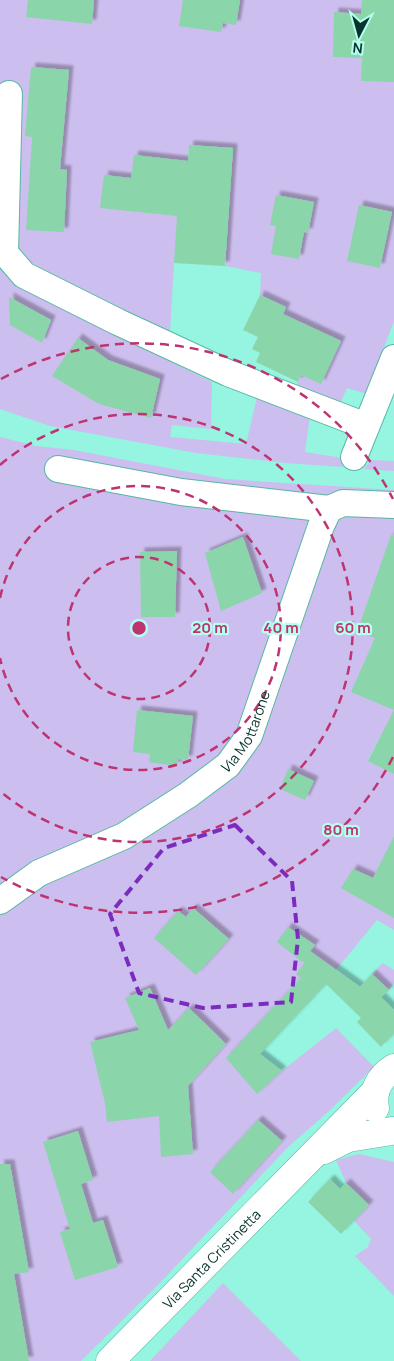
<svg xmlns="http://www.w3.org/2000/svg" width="394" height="1361" font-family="Manrope,sans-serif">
	<defs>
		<filter id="shadow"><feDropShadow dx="4.5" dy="-4.5" stdDeviation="1" flood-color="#0004"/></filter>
	</defs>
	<rect width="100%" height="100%" fill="#95f5e0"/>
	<!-- green -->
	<g fill="#ccbeee">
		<path d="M 0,0 L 394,0 L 394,321 L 367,394 L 347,388 L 340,404 L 296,386 L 301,375 L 280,320 L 286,308 L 260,295 L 261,273 L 225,266 L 233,148 L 189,145 L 187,185 L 174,263 L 170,332 L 83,293 L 16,253 L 14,285 L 212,382 L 211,429 L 172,425 L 170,437 L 246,444 L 257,397 L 310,416 L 305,452 L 343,458 L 342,467 L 286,463 L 196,453 L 50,426 L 0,409 Z"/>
		<path d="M 0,437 L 36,446 L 74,450 L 225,479 L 394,490 L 394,498 L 343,495 L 322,495 L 240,731 L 223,759 L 186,790 L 0,891 Z"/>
		<path d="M 371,460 L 394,461 L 394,471 L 364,469 Z"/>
		<path d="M 394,515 L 394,744 L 380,737 L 368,760 L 394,774 L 394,930 L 377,920 L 326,982 L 307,970 L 292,987 L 244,1039 L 260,1054 L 282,1071 L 336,1028 L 374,1067 L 329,1111 L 288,1147 L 157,1286 L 81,1361 L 0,1361 L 0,913 L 42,885 L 231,770 L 334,516 Z"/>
		<path d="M 383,963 L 394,970 L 394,983 L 389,990 L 372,974 Z"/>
		<path d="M 359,1154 L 394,1162 L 394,1296 L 355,1256 L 368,1247 L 371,1239 L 354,1221 L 369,1205 L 346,1183 L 336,1160 Z"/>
		<path d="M 223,1283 L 301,1361 L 150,1361 Z"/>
	</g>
	<!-- building -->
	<g fill="#8bd5aa" filter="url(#shadow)">
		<path d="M 28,0 L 94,0 L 92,24 L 26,17 Z"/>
		<path d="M 183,0 L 240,0 L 236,25 L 223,23 L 221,32 L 179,26 Z"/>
		<path d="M 362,0 L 394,0 L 394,82 L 361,81 L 362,58 L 333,57 L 334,12 L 361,14 Z"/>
		<path d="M 31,67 L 69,70 L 60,169 L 67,170 L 64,232 L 26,230 L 32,137 L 25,136 Z"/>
		<path d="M 189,145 L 233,148 L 225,266 L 174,263 L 177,216 L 100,208 L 104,175 L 131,178 L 134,155 L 188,161 Z"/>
		<path d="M 276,195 L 314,202 L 308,233 L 304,232 L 299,259 L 271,254 L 276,226 L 270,225 Z"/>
		<path d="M 359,205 L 392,212 L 380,268 L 347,261 Z"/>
		<path d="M 260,295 L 286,307 L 283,314 L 341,341 L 321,384 L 301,375 L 298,382 L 256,362 L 260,353 L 252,349 L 258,337 L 243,330 Z"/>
		<path d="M 9,297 L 51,320 L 42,343 L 10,325 Z"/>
		<path d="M 78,338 L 108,360 L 160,379 L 151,418 L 99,404 L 52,376 Z"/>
		<path d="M 391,535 L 394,535 L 394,710 L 351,692 L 375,638 L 357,632 Z"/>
		<path d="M 243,537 L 262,593 L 221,611 L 205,553 Z"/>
		<path d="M 177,551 L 175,617 L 141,617 L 140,552 Z"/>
		<path d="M 137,710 L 193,716 L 188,760 L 178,759 L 177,766 L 149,762 L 150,754 L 133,752 Z"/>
		<path d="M 394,710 L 394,774 L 368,761 Z"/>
		<path d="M 288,769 L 314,781 L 305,800 L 280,789 Z"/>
		<path d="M 394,836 L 394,918 L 341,888 L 353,869 L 373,878 Z"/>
		<path d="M 193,908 L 229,939 L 196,975 L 154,938 L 178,911 L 186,917 Z"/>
		<path d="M 288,927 L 315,945 L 310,951 L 360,987 L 372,974 L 389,990 L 381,997 L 394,1010 L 394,1033 L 381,1047 L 357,1022 L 361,1018 L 326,984 L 260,1054 L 282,1071 L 257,1094 L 226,1058 L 301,978 L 296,974 L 305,963 L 302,961 L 302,962 L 277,942 Z"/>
		<path d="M 150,988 L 168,1030 L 189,1008 L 226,1044 L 188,1086 L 193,1154 L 161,1157 L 159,1116 L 107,1122 L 105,1103 L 90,1042 L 139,1030 L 125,998 Z"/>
		<path d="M 258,1120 L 282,1141 L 233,1194 L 210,1172 Z"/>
		<path d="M 78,1131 L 93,1180 L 81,1184 L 93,1223 L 103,1220 L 118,1267 L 75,1280 L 60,1232 L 70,1229 L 43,1142 Z"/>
		<path d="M 0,1164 L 10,1164 L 29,1272 L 14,1274 L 29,1361 L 0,1361 Z"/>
		<path d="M 330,1179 L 340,1189 L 346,1183 L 369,1205 L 341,1234 L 308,1202 Z"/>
	</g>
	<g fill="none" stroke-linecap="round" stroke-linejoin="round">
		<!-- street casing -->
		<g stroke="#57b7a3" stroke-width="28">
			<g id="street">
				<path d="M 9,94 L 5,253 L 24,275 L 118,322 L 228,373 L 366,426"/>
				<path d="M 354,457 L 394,358"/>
				<path d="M 58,469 L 181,492 L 329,509"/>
				<path id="s1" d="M 0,901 L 39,873 L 124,836 L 188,795 L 228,765 L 249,736 L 321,526 L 329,509 L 343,503 L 394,505"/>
			</g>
		</g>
		<!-- primary casing -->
		<g stroke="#57b7a3" stroke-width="29">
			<g id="primary">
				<path d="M 375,1108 C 372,1092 379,1077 394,1068"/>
				<path d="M 324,1150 L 348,1138 L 392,1131"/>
				<path id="s2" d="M 110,1361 L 375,1092"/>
			</g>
		</g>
		<!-- street -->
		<use href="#street" stroke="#fff" stroke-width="26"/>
		<!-- primary -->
		<use href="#primary" stroke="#fff" stroke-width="28"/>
	</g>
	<!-- marked area -->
	<path fill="none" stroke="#7b2cbf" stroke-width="4" stroke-dasharray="10 6" stroke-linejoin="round" d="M 235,825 L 292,881 L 298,939 L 291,1002 L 203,1008 L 139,993 L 110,914 L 164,848 Z"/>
	<!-- distance rings -->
	<g fill="none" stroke="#bd3471" stroke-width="2.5" stroke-dasharray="9 6">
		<circle cx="139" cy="628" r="71"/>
		<path d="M0 598A142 142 0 1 1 0 658"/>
		<path d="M0 465A214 214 0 1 1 0 791"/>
		<path d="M393 757A285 285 0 0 1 1 877M1 379A285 285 0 0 1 393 499"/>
	</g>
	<g text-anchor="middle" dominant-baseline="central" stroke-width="4.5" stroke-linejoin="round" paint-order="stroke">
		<!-- street labels -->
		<g font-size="14" fill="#08342c" stroke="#b4ffed">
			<text stroke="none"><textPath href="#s1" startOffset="305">Via Mottarone</textPath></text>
			<text stroke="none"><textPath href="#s2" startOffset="144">Via Santa Cristinetta</textPath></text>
		</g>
	</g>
	<circle cx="139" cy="628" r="8" fill="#bd3471" stroke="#b4ffed" stroke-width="2.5"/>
	<g font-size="15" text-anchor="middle" font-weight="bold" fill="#bd3471" stroke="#b4ffed" stroke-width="4.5" stroke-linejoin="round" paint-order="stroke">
		<text x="210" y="633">20 m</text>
		<text x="281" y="633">40 m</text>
		<text x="353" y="633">60 m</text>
		<text x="341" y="835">80 m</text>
	</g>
	<!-- north arrow -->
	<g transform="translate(359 35) rotate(186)" stroke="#b4ffed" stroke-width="4" paint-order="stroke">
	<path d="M0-4L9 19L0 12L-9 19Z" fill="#08342c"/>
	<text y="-8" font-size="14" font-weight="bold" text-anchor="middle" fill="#08342c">N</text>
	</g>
</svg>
